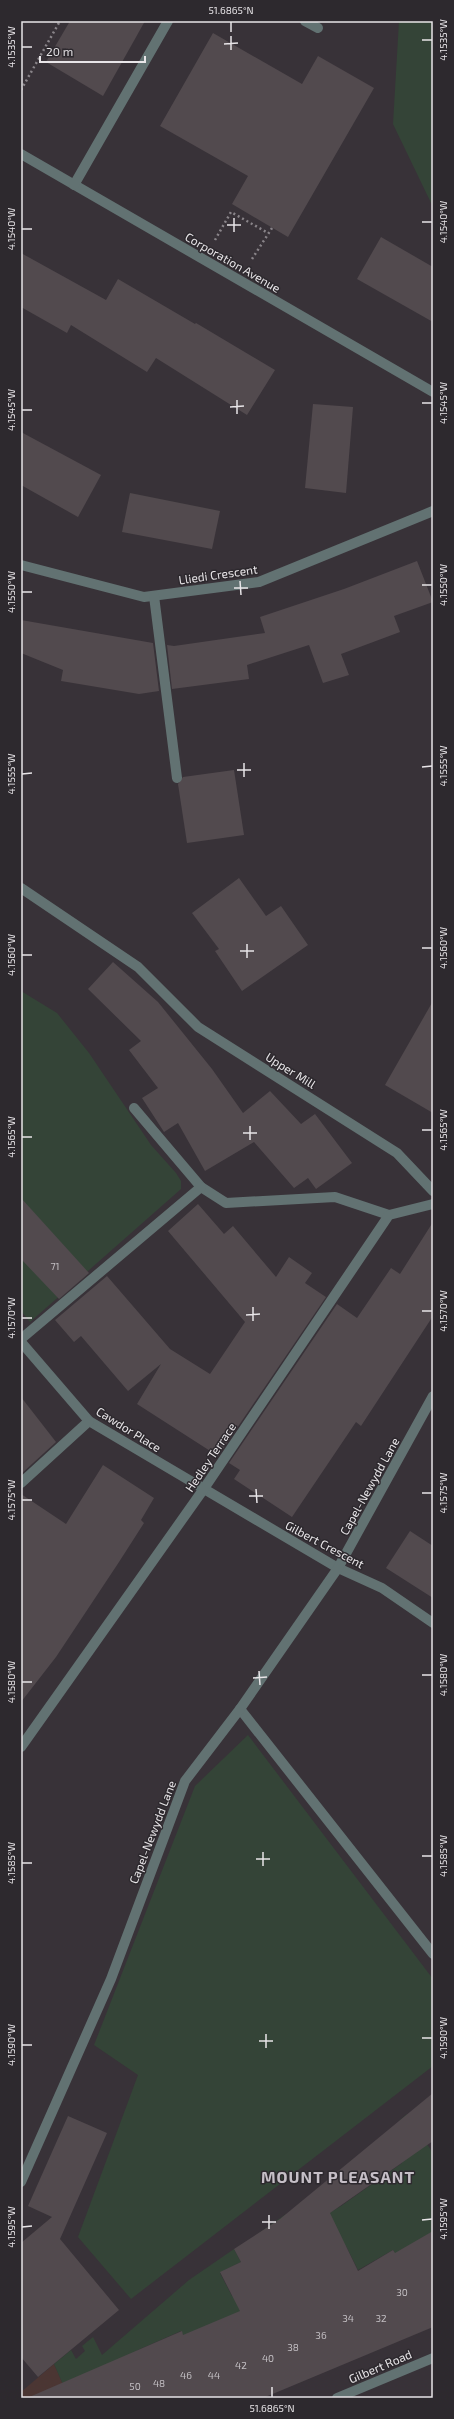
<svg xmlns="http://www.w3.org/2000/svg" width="454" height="2419" font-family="'Exo 2',sans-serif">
	<rect width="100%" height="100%" fill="#383238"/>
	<!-- commercial -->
	<path fill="#4b3633" d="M 54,2364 L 69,2398 L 21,2398 L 21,2392 Z"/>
	<!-- green -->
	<g fill="#344437">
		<path d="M 399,21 L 433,21 L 433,207 L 393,124 Z"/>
		<path d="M 21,991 L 57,1013 L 89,1053 L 151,1145 L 176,1173 L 181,1181 L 181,1189 L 30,1322 L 21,1311 Z"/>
		<path d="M 248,1735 L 433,1979 L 433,2066 L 131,2299 L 78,2237 L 138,2075 L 94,2045 L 195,1786 Z"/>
		<path d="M 407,2114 L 433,2153 L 433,2232 L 420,2239 L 414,2287 L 393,2250 L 358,2270 L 346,2246 L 322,2258 L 190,2351 L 181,2331 L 138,2350 L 69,2398 L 54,2364 L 71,2350 L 76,2359 L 85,2351 L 82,2346 L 93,2337 L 102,2355 L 189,2280 L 234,2249 L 241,2262 L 220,2273 L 232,2296 L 252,2286 L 259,2233 L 286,2214 L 294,2234 L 341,2206 L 402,2163 L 399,2121 Z"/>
	</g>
	<!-- building -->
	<g fill="#524a4e">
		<path d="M 70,21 L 145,21 L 103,96 L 46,62 Z"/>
		<path d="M 213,33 L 302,84 L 318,56 L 374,88 L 288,237 L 232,204 L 248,176 L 160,126 Z"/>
		<path d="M 381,237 L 433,267 L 433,322 L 357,279 Z"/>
		<path d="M 21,253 L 106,300 L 118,279 L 195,324 L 196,323 L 275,370 L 247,415 L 156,358 L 147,372 L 71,325 L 67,333 L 21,307 Z"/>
		<path d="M 313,404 L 353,407 L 346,493 L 305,488 Z"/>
		<path d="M 21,432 L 101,475 L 78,517 L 21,485 Z"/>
		<path d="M 130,493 L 220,511 L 212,549 L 122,532 Z"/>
		<path d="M 417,561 L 433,602 L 394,616 L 400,632 L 341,654 L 349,675 L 323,683 L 309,645 L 247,665 L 249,679 L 172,689 L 167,645 L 174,646 L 265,633 L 260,617 L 344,589 Z"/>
		<path d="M 21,620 L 153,643 L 159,691 L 139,694 L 61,681 L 63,670 L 21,653 Z"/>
		<path d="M 234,770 L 244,835 L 187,843 L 178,784 L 183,777 Z"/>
		<path d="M 239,878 L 266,916 L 281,906 L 308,945 L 242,991 L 215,951 L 219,949 L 192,913 Z"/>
		<path d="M 113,962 L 158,1002 L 212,1069 L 243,1113 L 270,1091 L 301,1124 L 315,1114 L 352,1163 L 316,1189 L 308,1178 L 294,1188 L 254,1142 L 205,1171 L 178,1123 L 164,1132 L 142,1098 L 158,1088 L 129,1050 L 141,1041 L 88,989 Z"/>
		<path d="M 433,1001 L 433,1113 L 385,1085 Z"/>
		<path d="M 21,1198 L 89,1273 L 59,1299 L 21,1259 Z"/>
		<path d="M 198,1204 L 224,1234 L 233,1226 L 276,1277 L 289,1257 L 312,1273 L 305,1283 L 326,1297 L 218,1456 L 137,1404 L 161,1364 L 128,1391 L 81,1336 L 74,1342 L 55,1320 L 107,1276 L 170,1349 L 210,1374 L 245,1322 L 168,1231 Z"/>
		<path d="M 433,1222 L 433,1316 L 361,1426 L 356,1422 L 292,1517 L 234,1479 L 240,1470 L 229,1463 L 337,1304 L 357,1318 L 391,1268 L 400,1274 Z"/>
		<path d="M 21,1397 L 56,1442 L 21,1474 Z"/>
		<path d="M 103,1465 L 154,1498 L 141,1520 L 144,1523 L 119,1562 L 56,1657 L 21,1702 L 21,1494 L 66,1524 Z"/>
		<path d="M 410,1531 L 433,1546 L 433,1598 L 386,1568 Z"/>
		<path d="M 433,2093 L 433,2141 L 330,2213 L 358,2271 L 393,2250 L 395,2253 L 433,2231 L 433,2327 L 263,2398 L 27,2398 L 182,2331 L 183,2335 L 240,2311 L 220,2272 L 241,2262 L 234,2249 L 280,2219 Z"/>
		<path d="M 68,2116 L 107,2133 L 60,2239 L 119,2310 L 38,2377 L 21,2357 L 21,2243 L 52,2217 L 28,2206 Z"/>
	</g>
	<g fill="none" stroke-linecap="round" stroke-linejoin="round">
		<!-- path -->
		<g stroke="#898489" stroke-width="2.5" stroke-dasharray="2 3" stroke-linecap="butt">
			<path d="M 21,90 L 60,21"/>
			<path d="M 215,240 L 231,212 L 268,233"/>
			<path d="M 252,259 L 272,228"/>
		</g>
		<!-- minor -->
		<g stroke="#627272" stroke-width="10">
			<path d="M 305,21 L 318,28"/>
			<path d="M 21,154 L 433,392"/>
			<path d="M 74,185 L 168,21"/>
			<path d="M 21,565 L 144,597 L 259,582 L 433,511"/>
			<path d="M 154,596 L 177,778"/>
			<path d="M 21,888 L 138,967 L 198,1027 L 397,1153 L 433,1191"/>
			<path d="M 134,1108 L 201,1187 L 226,1203 L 335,1197 L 389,1215"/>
			<path d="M 21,1339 L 201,1187"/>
			<path d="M 21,1342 L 89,1421 L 338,1568 L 382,1588 L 433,1623"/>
			<path d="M 21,1483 L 89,1421"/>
			<path d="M 240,1709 L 433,1954"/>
			<path d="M 21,1747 L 203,1490 L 389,1215 L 433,1204"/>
			<path d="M 21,2182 L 111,1979 L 185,1781 L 240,1709 L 338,1568 L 433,1396"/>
			<path d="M 337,2398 L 433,2358"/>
		</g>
	</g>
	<!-- ticks -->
	<path fill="none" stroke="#e8e5e8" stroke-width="1.5" d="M 231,22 L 231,32M 231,36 L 231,50M 422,40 L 432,40M 224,44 L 238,43M 22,47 L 32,47M 234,218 L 234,232M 422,222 L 432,222M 227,225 L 241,225M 22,229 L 32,229M 237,400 L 237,414M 422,403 L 432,403M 230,407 L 244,406M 22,410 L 32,410M 240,581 L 241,595M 422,585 L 432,585M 234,588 L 248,588M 22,592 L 32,592M 244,763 L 244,777M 422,767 L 432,766M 237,770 L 251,770M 22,774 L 32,773M 247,944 L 247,958M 422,948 L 432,948M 240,951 L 254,951M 22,955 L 32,955M 250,1126 L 250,1140M 422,1130 L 432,1130M 243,1133 L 257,1133M 22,1137 L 32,1137M 253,1307 L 253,1321M 422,1311 L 432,1311M 246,1315 L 260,1314M 22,1318 L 32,1318M 256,1489 L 257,1503M 422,1493 L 432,1493M 249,1496 L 263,1496M 22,1500 L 32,1500M 259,1671 L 260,1685M 422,1675 L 432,1675M 253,1678 L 267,1677M 22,1682 L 32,1682M 263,1852 L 263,1866M 422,1856 L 432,1856M 256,1859 L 270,1859M 22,1863 L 32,1863M 266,2034 L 266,2048M 422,2038 L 432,2038M 259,2041 L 273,2041M 22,2045 L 32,2045M 269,2215 L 269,2229M 422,2220 L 432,2219M 262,2222 L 276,2222M 22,2227 L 32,2226M 272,2387 L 272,2397"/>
	<g text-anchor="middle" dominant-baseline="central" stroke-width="3" stroke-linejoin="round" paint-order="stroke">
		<!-- number labels -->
		<g font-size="10" fill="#c2bec2">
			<text x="55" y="1266">71</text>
			<text x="402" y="2292">30</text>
			<text x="348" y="2318">34</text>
			<text x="381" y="2318">32</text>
			<text x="321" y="2335">36</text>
			<text x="293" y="2347">38</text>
			<text x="268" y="2358">40</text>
			<text x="241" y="2365">42</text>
			<text x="186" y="2375">46</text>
			<text x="214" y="2375">44</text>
			<text x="159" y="2383">48</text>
			<text x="135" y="2386">50</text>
		</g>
		<!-- street labels -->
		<g font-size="12" fill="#e8e5e8" stroke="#2d292e">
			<text transform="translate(233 262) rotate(30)">Corporation Avenue</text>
			<text transform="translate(218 574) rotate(-8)">Lliedi Crescent</text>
			<text transform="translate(291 1070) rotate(32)">Upper Mill</text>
			<text transform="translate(129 1429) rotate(32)">Cawdor Place</text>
			<text transform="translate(210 1457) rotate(-56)">Hedley Terrace</text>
			<text transform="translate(369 1486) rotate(-61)">Capel-Newydd Lane</text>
			<text transform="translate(325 1544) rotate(28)">Gilbert Crescent</text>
			<text transform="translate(152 1832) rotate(-69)">Capel-Newydd Lane</text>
			<text transform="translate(380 2366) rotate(-23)">Gilbert Road</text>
		</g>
		<!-- district labels -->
		<g font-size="16" font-weight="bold" letter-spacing="1" fill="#c6bfc7" stroke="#2d292e">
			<text x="338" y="2176">MOUNT PLEASANT</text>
		</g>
	</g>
	<!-- border -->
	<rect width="454" height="2419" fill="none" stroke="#2d292e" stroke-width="44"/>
	<!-- scale -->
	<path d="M40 56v6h105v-6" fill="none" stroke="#e8e5e8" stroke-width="2"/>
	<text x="46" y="56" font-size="12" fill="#e8e5e8" stroke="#2d292e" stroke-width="3" paint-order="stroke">20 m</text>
	<rect x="22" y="22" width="410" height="2375" fill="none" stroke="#e8e5e8" stroke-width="1.5"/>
	<g font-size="10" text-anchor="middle" fill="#e8e5e8">
		<text x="231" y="14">51.6865°N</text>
		<text transform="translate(443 40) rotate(-90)" y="4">4.1535°W</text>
		<text transform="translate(11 47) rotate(-90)" y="4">4.1535°W</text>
		<text transform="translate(443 222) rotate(-90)" y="4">4.1540°W</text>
		<text transform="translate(11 229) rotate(-90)" y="4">4.1540°W</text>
		<text transform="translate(443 403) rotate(-90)" y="4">4.1545°W</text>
		<text transform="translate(11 410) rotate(-90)" y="4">4.1545°W</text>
		<text transform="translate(443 585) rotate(-90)" y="4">4.1550°W</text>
		<text transform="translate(11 592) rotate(-90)" y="4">4.1550°W</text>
		<text transform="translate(443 766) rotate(-90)" y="4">4.1555°W</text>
		<text transform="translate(11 774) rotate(-90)" y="4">4.1555°W</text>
		<text transform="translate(443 948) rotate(-90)" y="4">4.1560°W</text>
		<text transform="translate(11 955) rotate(-90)" y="4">4.1560°W</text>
		<text transform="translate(443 1130) rotate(-90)" y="4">4.1565°W</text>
		<text transform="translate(11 1137) rotate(-90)" y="4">4.1565°W</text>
		<text transform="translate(443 1311) rotate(-90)" y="4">4.1570°W</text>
		<text transform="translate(11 1318) rotate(-90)" y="4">4.1570°W</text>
		<text transform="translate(443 1493) rotate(-90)" y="4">4.1575°W</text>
		<text transform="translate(11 1500) rotate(-90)" y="4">4.1575°W</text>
		<text transform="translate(443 1675) rotate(-90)" y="4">4.1580°W</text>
		<text transform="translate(11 1682) rotate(-90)" y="4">4.1580°W</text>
		<text transform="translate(443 1856) rotate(-90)" y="4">4.1585°W</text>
		<text transform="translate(11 1863) rotate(-90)" y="4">4.1585°W</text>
		<text transform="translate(443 2038) rotate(-90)" y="4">4.1590°W</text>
		<text transform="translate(11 2045) rotate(-90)" y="4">4.1590°W</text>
		<text transform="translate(443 2219) rotate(-90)" y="4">4.1595°W</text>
		<text transform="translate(11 2227) rotate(-90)" y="4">4.1595°W</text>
		<text x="272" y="2412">51.6865°N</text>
	</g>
</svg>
